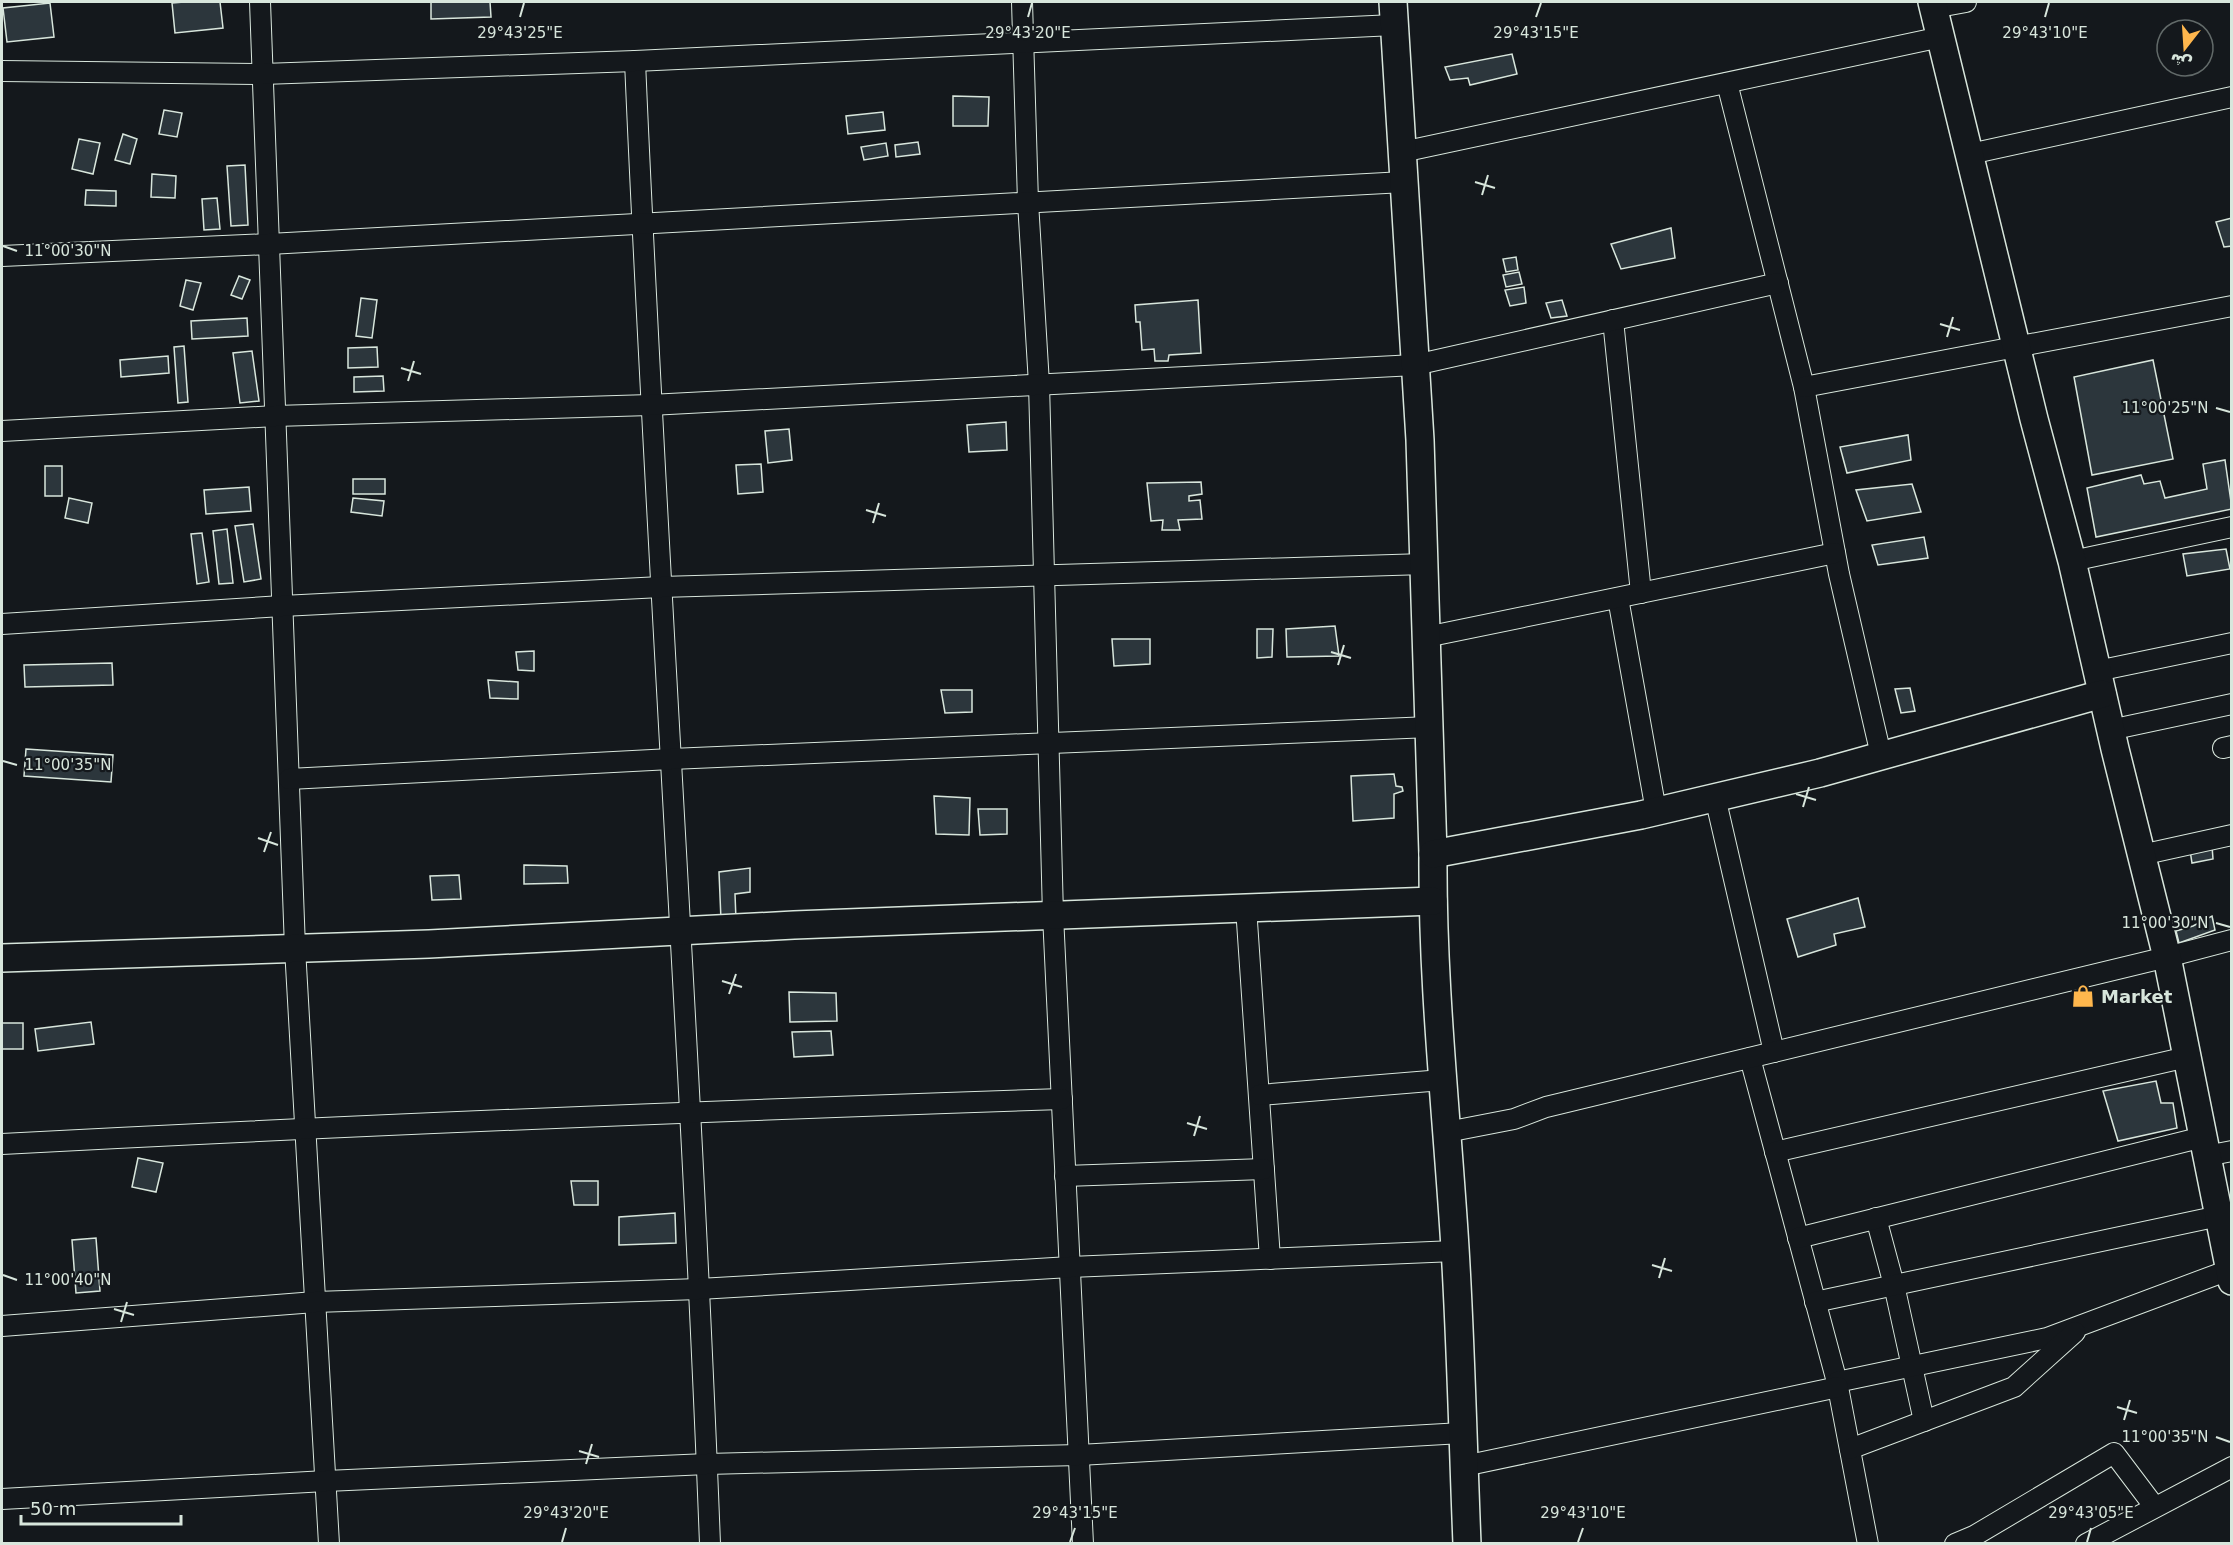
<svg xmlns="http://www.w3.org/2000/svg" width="2233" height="1545" font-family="'DejaVu Sans',Vazirmatn,sans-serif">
	<rect width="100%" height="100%" fill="#14181c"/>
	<!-- building -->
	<g fill="#2c363c" stroke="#d8e6dc" stroke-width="1.5">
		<path d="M 184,2 L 220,2 L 223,28 L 175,33 L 172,3 Z"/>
		<path d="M 431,2 L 490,2 L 491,17 L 431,19 Z"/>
		<path d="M 50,3 L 54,37 L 7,42 L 3,8 Z"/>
		<path d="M 1512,54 L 1517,74 L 1470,85 L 1468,78 L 1450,80 L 1445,67 Z"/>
		<path d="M 953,96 L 989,97 L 988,126 L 953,126 Z"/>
		<path d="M 164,110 L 182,113 L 177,137 L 159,134 Z"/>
		<path d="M 883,112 L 885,130 L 848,134 L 846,116 Z"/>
		<path d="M 123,134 L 137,139 L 130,164 L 115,160 Z"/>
		<path d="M 79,139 L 100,143 L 93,174 L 72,169 Z"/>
		<path d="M 918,142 L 920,154 L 896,157 L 895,145 Z"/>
		<path d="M 886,143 L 888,156 L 864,160 L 861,147 Z"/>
		<path d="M 245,165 L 248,225 L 231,226 L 227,166 Z"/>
		<path d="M 152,174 L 176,176 L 175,198 L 151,197 Z"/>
		<path d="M 86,190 L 116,191 L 116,206 L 85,205 Z"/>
		<path d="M 217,198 L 220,229 L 204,230 L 202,199 Z"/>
		<path d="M 2232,218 L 2232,246 L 2224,247 L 2216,222 Z"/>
		<path d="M 1671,228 L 1675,258 L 1621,269 L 1611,244 Z"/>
		<path d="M 1516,257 L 1518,270 L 1506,272 L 1503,259 Z"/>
		<path d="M 1519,272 L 1522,284 L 1506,287 L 1503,275 Z"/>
		<path d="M 239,276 L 250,280 L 242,299 L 231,295 Z"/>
		<path d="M 186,280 L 201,283 L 193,310 L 180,306 Z"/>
		<path d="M 1524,287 L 1526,303 L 1510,306 L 1505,290 Z"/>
		<path d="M 361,298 L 377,300 L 372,338 L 356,336 Z"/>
		<path d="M 1198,300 L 1201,353 L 1169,355 L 1168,361 L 1155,361 L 1154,349 L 1142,350 L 1140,322 L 1136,322 L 1135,305 Z"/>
		<path d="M 1562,300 L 1567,316 L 1551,318 L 1546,303 Z"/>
		<path d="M 247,318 L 248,336 L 192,339 L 191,321 Z"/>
		<path d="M 184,346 L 188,402 L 178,403 L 174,347 Z"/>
		<path d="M 377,347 L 378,367 L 348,368 L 348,348 Z"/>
		<path d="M 252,351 L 259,401 L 240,403 L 233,353 Z"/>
		<path d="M 168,356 L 169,373 L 121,377 L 120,360 Z"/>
		<path d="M 2153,360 L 2173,459 L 2092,475 L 2074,377 Z"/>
		<path d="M 383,376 L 384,391 L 354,392 L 354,377 Z"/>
		<path d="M 1006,422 L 1007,450 L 969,452 L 967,425 Z"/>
		<path d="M 789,429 L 792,460 L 768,463 L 765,431 Z"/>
		<path d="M 1908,435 L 1911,460 L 1847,473 L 1840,447 Z"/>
		<path d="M 2225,460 L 2232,509 L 2096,537 L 2087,488 L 2141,475 L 2144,484 L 2160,481 L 2165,498 L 2207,489 L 2203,464 Z"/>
		<path d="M 761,464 L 763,492 L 738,494 L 736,465 Z"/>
		<rect x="45" y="466" width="17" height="30"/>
		<rect x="353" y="479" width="32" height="15"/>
		<path d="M 1201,482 L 1202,494 L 1189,496 L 1189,501 L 1200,500 L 1202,519 L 1178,520 L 1180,530 L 1162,530 L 1163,520 L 1151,521 L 1147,483 Z"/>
		<path d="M 1912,484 L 1921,512 L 1867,521 L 1856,490 Z"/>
		<path d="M 249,487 L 251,511 L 206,514 L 204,490 Z"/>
		<path d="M 69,498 L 92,503 L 88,523 L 65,518 Z"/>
		<path d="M 353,498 L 384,501 L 382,516 L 351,512 Z"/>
		<path d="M 253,524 L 261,579 L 244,582 L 235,526 Z"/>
		<path d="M 227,529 L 233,583 L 219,584 L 213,531 Z"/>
		<path d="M 202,533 L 209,582 L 197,584 L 191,534 Z"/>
		<path d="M 1924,537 L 1928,558 L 1878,565 L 1872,545 Z"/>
		<path d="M 2226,549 L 2230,569 L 2187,576 L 2183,554 Z"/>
		<path d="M 1335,626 L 1339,656 L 1287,657 L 1286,629 Z"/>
		<path d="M 1257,629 L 1273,629 L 1272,657 L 1257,658 Z"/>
		<path d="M 1112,639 L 1150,639 L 1150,664 L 1114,666 Z"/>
		<path d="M 534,651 L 534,671 L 518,670 L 516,652 Z"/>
		<path d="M 112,663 L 113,685 L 25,687 L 24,665 Z"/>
		<path d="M 488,680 L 518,682 L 518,699 L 490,698 Z"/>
		<path d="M 1910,688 L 1915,711 L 1901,713 L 1895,689 Z"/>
		<path d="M 941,690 L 972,690 L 972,712 L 945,713 Z"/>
		<path d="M 26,749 L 113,755 L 111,782 L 24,776 Z"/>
		<path d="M 1394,774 L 1396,786 L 1402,787 L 1403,791 L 1394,794 L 1394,818 L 1353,821 L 1351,776 Z"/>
		<path d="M 934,796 L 970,798 L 969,835 L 936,834 Z"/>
		<path d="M 978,809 L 1007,809 L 1007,834 L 980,835 Z"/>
		<path d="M 2212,846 L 2213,859 L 2192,863 L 2190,850 Z"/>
		<path d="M 524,865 L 567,866 L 568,883 L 524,884 Z"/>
		<path d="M 750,868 L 750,892 L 735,894 L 736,920 L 721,920 L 719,872 Z"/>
		<path d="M 459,875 L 461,899 L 432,900 L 430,876 Z"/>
		<path d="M 1858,898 L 1865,927 L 1834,934 L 1836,945 L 1798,957 L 1787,919 Z"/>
		<path d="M 2212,916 L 2215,930 L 2179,943 L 2176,931 L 2193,926 Z"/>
		<path d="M 789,992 L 836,993 L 837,1021 L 790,1022 Z"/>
		<path d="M 91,1022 L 94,1044 L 38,1051 L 35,1029 Z"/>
		<rect x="2" y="1023" width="21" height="26"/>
		<path d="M 831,1031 L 833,1055 L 794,1057 L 792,1032 Z"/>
		<path d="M 2156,1081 L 2161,1103 L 2173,1103 L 2177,1128 L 2118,1141 L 2103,1091 Z"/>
		<path d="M 138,1158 L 163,1163 L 156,1192 L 132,1187 Z"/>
		<path d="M 571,1181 L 598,1181 L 598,1205 L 574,1205 Z"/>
		<path d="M 675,1213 L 676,1243 L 619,1245 L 619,1217 Z"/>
		<path d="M 96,1238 L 100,1291 L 76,1293 L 72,1240 Z"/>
	</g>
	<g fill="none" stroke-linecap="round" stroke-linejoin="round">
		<!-- street casing -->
		<g stroke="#d8e6dc" stroke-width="22">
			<g id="street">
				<path d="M 260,2 L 295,948 L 329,1544"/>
				<path d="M 1022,2 L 1028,202 L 1039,384 L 1053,915 L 1083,1544"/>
				<path d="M 1933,8 L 1966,2"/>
				<path d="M 635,61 C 656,555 691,1049 710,1544"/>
				<path d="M 2,71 L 263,74 L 635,61 L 1394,25"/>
				<path d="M 1727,83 L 1804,387 L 1839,574 L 1881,755"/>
				<path d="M 1402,152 L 1941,37"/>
				<path d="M 1970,154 L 2232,97"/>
				<path d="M 2,256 L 269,244 L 1404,182"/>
				<path d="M 1613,320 L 1641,593"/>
				<path d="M 1804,387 L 2232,306"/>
				<path d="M 2,431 L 275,416 L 650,405 L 1415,365 L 1778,283"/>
				<path d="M 2072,561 L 2232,527"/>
				<path d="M 1618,598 L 1656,811"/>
				<path d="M 2,624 L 282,606 L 661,587 L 1425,564"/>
				<path d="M 1426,637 L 1835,553"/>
				<path d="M 2097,671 L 2232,643"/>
				<path d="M 2110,730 L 2232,704"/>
				<path d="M 2223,748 L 2232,746"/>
				<path d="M 289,779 L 671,759 L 1430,727"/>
				<path d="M 1715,797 L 1774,1052"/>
				<path d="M 2141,855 L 2232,835"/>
				<path d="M 1246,907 L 1270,1259"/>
				<path d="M 1750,1058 L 1837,1382 L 1868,1544"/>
				<path d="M 1259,1095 L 1442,1080"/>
				<path d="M 1447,1132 L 1514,1119 L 1546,1107 L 2167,957 L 2232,940"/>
				<path d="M 2,1144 C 355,1125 708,1111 1062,1099"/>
				<path d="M 1775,1152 L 2187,1057"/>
				<path d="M 2206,1156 L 2232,1151"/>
				<path d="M 1065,1176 L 1264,1169"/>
				<path d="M 1876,1218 L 1894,1285 L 1924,1421"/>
				<path d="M 1798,1238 L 2203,1137"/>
				<path d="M 1815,1302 L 2219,1216"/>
				<path d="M 2,1326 L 315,1302 L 699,1289 L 1070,1267 L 1455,1251"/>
				<path d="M 1837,1382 L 2047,1338 L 2229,1270"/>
				<path d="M 1850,1449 L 2014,1387 L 2075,1332"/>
				<path d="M 1464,1466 L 1838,1387"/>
				<path d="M 2,1499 L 326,1481 L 707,1464 L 1079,1455 L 1462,1433"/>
				<path d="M 1955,1544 L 1974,1536 L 2114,1453 L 2154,1506"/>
				<path d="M 2086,1544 L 2232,1467"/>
			</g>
		</g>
		<!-- secondary casing -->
		<g stroke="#d8e6dc" stroke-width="30">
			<g id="secondary">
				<path d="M 1393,2 L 1420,440 L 1433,854 C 1432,986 1447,1117 1455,1248 C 1461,1347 1463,1445 1467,1544"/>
				<path d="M 1932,2 L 2034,419 L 2072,561 L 2115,749 L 2167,957 L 2232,1281"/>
				<path d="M 1433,854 L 1641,815 L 1820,773 L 2102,694"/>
				<path d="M 2,958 L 429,944 L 794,925 L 1433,901"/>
			</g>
		</g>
		<!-- street -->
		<use href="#street" stroke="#14181c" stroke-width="20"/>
		<!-- secondary -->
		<use href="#secondary" stroke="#14181c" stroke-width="27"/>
	</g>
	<!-- ticks -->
	<path fill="none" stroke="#d8e6dc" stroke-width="2" d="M 520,17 L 524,3M 1028,17 L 1032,3M 1536,17 L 1541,3M 2045,17 L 2049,3M 1475,182 L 1495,188M 1482,195 L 1488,175M 3,246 L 17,251M 1940,324 L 1960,330M 1947,337 L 1953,317M 401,368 L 421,374M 408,381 L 414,361M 2216,408 L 2230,412M 866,510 L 886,516M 873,523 L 879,503M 1331,652 L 1351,658M 1338,665 L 1344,645M 3,761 L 17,765M 1796,794 L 1816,800M 1803,807 L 1809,787M 258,838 L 278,845M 264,852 L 271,832M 2216,923 L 2230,927M 722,981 L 742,987M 729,994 L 736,974M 1187,1123 L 1207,1129M 1194,1136 L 1200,1116M 1652,1265 L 1672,1271M 3,1275 L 17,1280M 1659,1278 L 1665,1258M 114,1309 L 134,1315M 121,1322 L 127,1302M 2117,1407 L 2137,1413M 2124,1420 L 2130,1400M 2216,1437 L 2230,1442M 579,1451 L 599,1457M 586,1464 L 592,1444M 562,1542 L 566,1528M 1070,1542 L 1075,1528M 1578,1542 L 1583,1528M 2087,1542 L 2091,1528"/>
	<!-- icons -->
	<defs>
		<g id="shop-bare" transform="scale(1.8)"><path d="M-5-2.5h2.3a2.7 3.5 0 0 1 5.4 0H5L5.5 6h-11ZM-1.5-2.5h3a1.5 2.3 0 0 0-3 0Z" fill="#ffb74d" stroke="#14181c" stroke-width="2.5" paint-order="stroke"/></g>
	</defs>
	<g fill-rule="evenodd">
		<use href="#shop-bare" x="2083" y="996"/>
	</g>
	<g text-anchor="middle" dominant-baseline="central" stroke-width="4.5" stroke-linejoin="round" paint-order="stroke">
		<!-- poi labels -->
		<g font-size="18" font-weight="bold" fill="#d8e6dc" stroke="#14181c" text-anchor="start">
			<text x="2101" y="996">Market</text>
		</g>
	</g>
	<g font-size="15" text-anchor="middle" fill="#d8e6dc" stroke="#14181c" stroke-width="4.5" stroke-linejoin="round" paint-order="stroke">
		<text x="520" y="38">29°43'25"E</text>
		<text x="1028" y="38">29°43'20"E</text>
		<text x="1536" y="38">29°43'15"E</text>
		<text x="2045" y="38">29°43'10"E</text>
		<text x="68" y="256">11°00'30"N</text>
		<text x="2165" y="413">11°00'25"N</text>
		<text x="68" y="770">11°00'35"N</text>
		<text x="2165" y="928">11°00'30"N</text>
		<text x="68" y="1285">11°00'40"N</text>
		<text x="2165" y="1442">11°00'35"N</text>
		<text x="566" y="1518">29°43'20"E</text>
		<text x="1075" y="1518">29°43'15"E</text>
		<text x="1583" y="1518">29°43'10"E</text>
		<text x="2091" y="1518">29°43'05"E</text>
	</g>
	<!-- border -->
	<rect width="2233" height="1545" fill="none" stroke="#d8e6dc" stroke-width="6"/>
	<!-- north arrow -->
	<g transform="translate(2185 48) rotate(197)"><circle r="28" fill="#14181c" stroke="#626a69" stroke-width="1.5"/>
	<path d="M0-4.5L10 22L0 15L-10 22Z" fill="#ffb74d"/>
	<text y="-9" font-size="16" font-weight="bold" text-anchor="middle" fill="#d8e6dc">ش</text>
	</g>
	<!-- scale -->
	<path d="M21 1515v9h160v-9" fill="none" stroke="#d8e6dc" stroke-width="3"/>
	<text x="30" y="1515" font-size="18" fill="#d8e6dc" stroke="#14181c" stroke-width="4.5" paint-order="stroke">50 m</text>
</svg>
